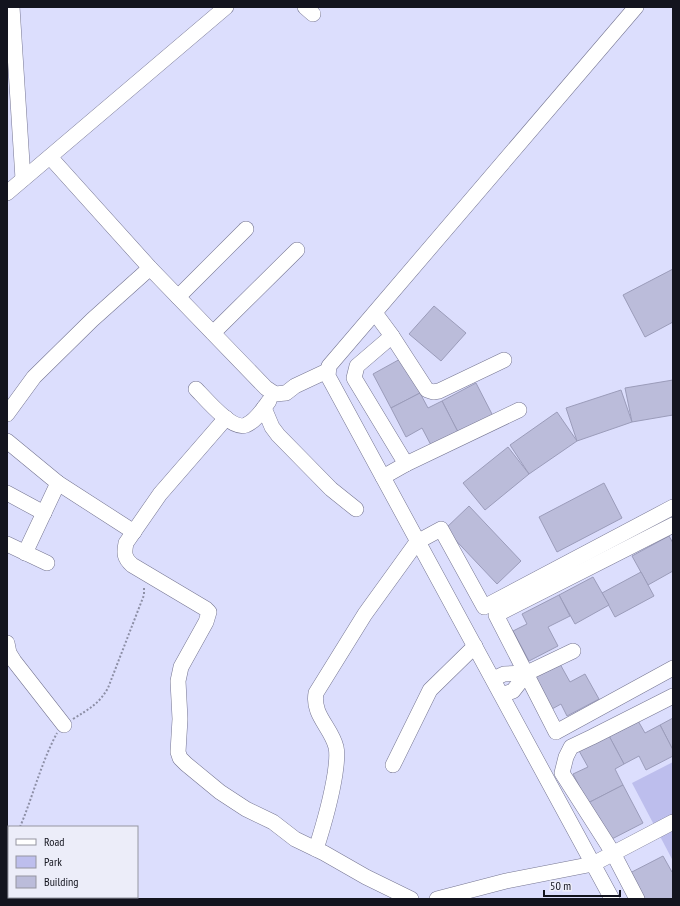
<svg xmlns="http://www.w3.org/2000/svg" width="680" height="906" font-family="'PT Sans Narrow',sans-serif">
	<rect width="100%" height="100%" fill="#dcdefd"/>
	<!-- green -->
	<path fill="#bdbeed" d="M 673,762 L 673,861 L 632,783 Z"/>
	<!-- building -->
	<g fill="#bbbcda" stroke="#9b9cba">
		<path d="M 673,269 L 673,322 L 645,337 L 623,295 Z"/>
		<path d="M 434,306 L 466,333 L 441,361 L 409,334 Z"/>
		<path d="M 402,358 L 420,393 L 391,408 L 373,374 Z"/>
		<path d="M 673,380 L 673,415 L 632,422 L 625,388 Z"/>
		<path d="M 476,383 L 493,416 L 459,434 L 442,401 Z"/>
		<path d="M 621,390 L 632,422 L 577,441 L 566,408 Z"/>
		<path d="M 420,393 L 428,408 L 442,401 L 459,434 L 432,447 L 422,428 L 406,437 L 391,408 Z"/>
		<path d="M 557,412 L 577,441 L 529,474 L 510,445 Z"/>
		<path d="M 508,447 L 529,474 L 485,510 L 463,483 Z"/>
		<path d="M 604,483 L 622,518 L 557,552 L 539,517 Z"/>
		<path d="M 469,506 L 521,561 L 497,584 L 445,529 Z"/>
		<path d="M 669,536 L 673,543 L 673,571 L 648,585 L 632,556 Z"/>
		<path d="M 641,572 L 654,596 L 615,617 L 602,593 Z"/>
		<path d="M 593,577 L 609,605 L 575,624 L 559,595 Z"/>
		<path d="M 559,595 L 570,616 L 548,627 L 558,646 L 529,661 L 513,631 L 527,624 L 522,614 Z"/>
		<path d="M 560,664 L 570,682 L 585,674 L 599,699 L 567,716 L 561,704 L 552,709 L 535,677 Z"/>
		<path d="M 673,718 L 673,750 L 660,725 Z"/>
		<path d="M 637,719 L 645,733 L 660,725 L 673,750 L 673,756 L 646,770 L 639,756 L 624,764 L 608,734 Z"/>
		<path d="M 608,734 L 624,764 L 615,769 L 623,785 L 588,803 L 573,774 L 588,767 L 578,749 Z"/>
		<path d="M 623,785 L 643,823 L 608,841 L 588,803 Z"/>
		<path d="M 663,856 L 672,872 L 673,871 L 673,899 L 642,899 L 628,874 Z"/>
	</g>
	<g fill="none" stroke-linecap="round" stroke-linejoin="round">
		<!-- minor casing -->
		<g stroke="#757591" stroke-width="16">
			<g id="minor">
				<path d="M 12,7 L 23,179"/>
				<path d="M 305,7 L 313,14"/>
				<path d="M 50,157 L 150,268 L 266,388 L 275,394 L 286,393 L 295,386 L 327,371"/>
				<path d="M 7,193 L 226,7"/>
				<path d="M 178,297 L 246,229"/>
				<path d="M 375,313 L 392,336 L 357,366 L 354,378 L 406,464"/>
				<path d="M 213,333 L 297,250"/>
				<path d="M 392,336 L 427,390 L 433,392 L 439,391 L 504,360"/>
				<path d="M 196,389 C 205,398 232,431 246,425 C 256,421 263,409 269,401"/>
				<path d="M 264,408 L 272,427 L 278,435 L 331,489 L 356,509"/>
				<path d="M 7,414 L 34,377 L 92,320 L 150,268"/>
				<path d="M 226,418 L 160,494 L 126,543 C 124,553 124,558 132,565 L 206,609 L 209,612 L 206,622 L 181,667 L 178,681 L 180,719 L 178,752 L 180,758 L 186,764 L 220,792 L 246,809 L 273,822 L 295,839 L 324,853 L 366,877 L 411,899"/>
				<path d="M 7,441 L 58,483 L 134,532"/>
				<path d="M 383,477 L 406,464 L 519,410"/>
				<path d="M 7,493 L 44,513"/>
				<path d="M 673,525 L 496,615 L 556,732 L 673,668"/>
				<path d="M 7,544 L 47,563"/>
				<path d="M 25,553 L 58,483"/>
				<path d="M 7,643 L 9,653 L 14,661 L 64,725"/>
				<path d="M 493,679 L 504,674 L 527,673 L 573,651"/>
				<path d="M 502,695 L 513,691 L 527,673"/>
				<path d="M 393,765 L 430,690 L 475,646"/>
				<path d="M 316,849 C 324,824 331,800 335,774 C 336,766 338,756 336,747 C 331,727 312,715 316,693 L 365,614 L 417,542 L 441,529 L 484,607 L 673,507"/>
				<path d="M 7,898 L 8,899"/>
				<path d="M 437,899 L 506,881 L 593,864 L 673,822"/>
				<path d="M 612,899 L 328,376 L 329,366 L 636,7"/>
				<path d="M 637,899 L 613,853 L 562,773 L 566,757 L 571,747 L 592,737 L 673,696"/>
			</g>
		</g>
		<!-- path -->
		<g stroke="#8d8fa6" stroke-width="2" stroke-dasharray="2 2" stroke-linecap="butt">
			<path d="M 73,719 C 89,709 99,704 108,688 L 144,595 L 144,587"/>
			<path d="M 20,827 C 33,796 41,763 57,733"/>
			<path d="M 7,851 L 9,848"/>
		</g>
		<!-- minor -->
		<use href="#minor" stroke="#fff" stroke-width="15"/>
	</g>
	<!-- border -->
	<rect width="680" height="906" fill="none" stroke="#13141e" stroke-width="16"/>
	<!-- legend -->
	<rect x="8" y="826" width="130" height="72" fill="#ecedf9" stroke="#9596a1"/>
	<rect x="16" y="839" width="20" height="6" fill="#ffffff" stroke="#9596a1"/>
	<text x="44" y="846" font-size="12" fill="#13141e">Road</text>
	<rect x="16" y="856" width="20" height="12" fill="#bdbeed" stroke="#9596a1"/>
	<text x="44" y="866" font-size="12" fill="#13141e">Park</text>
	<rect x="16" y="876" width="20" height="12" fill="#bbbcda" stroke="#9596a1"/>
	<text x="44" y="886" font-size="12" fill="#13141e">Building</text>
	<!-- scale -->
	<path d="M544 890v6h76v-6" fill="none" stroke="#13141e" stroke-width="2"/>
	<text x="550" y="890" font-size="12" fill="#13141e" stroke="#ecedf9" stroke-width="3" paint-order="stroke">50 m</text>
</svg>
